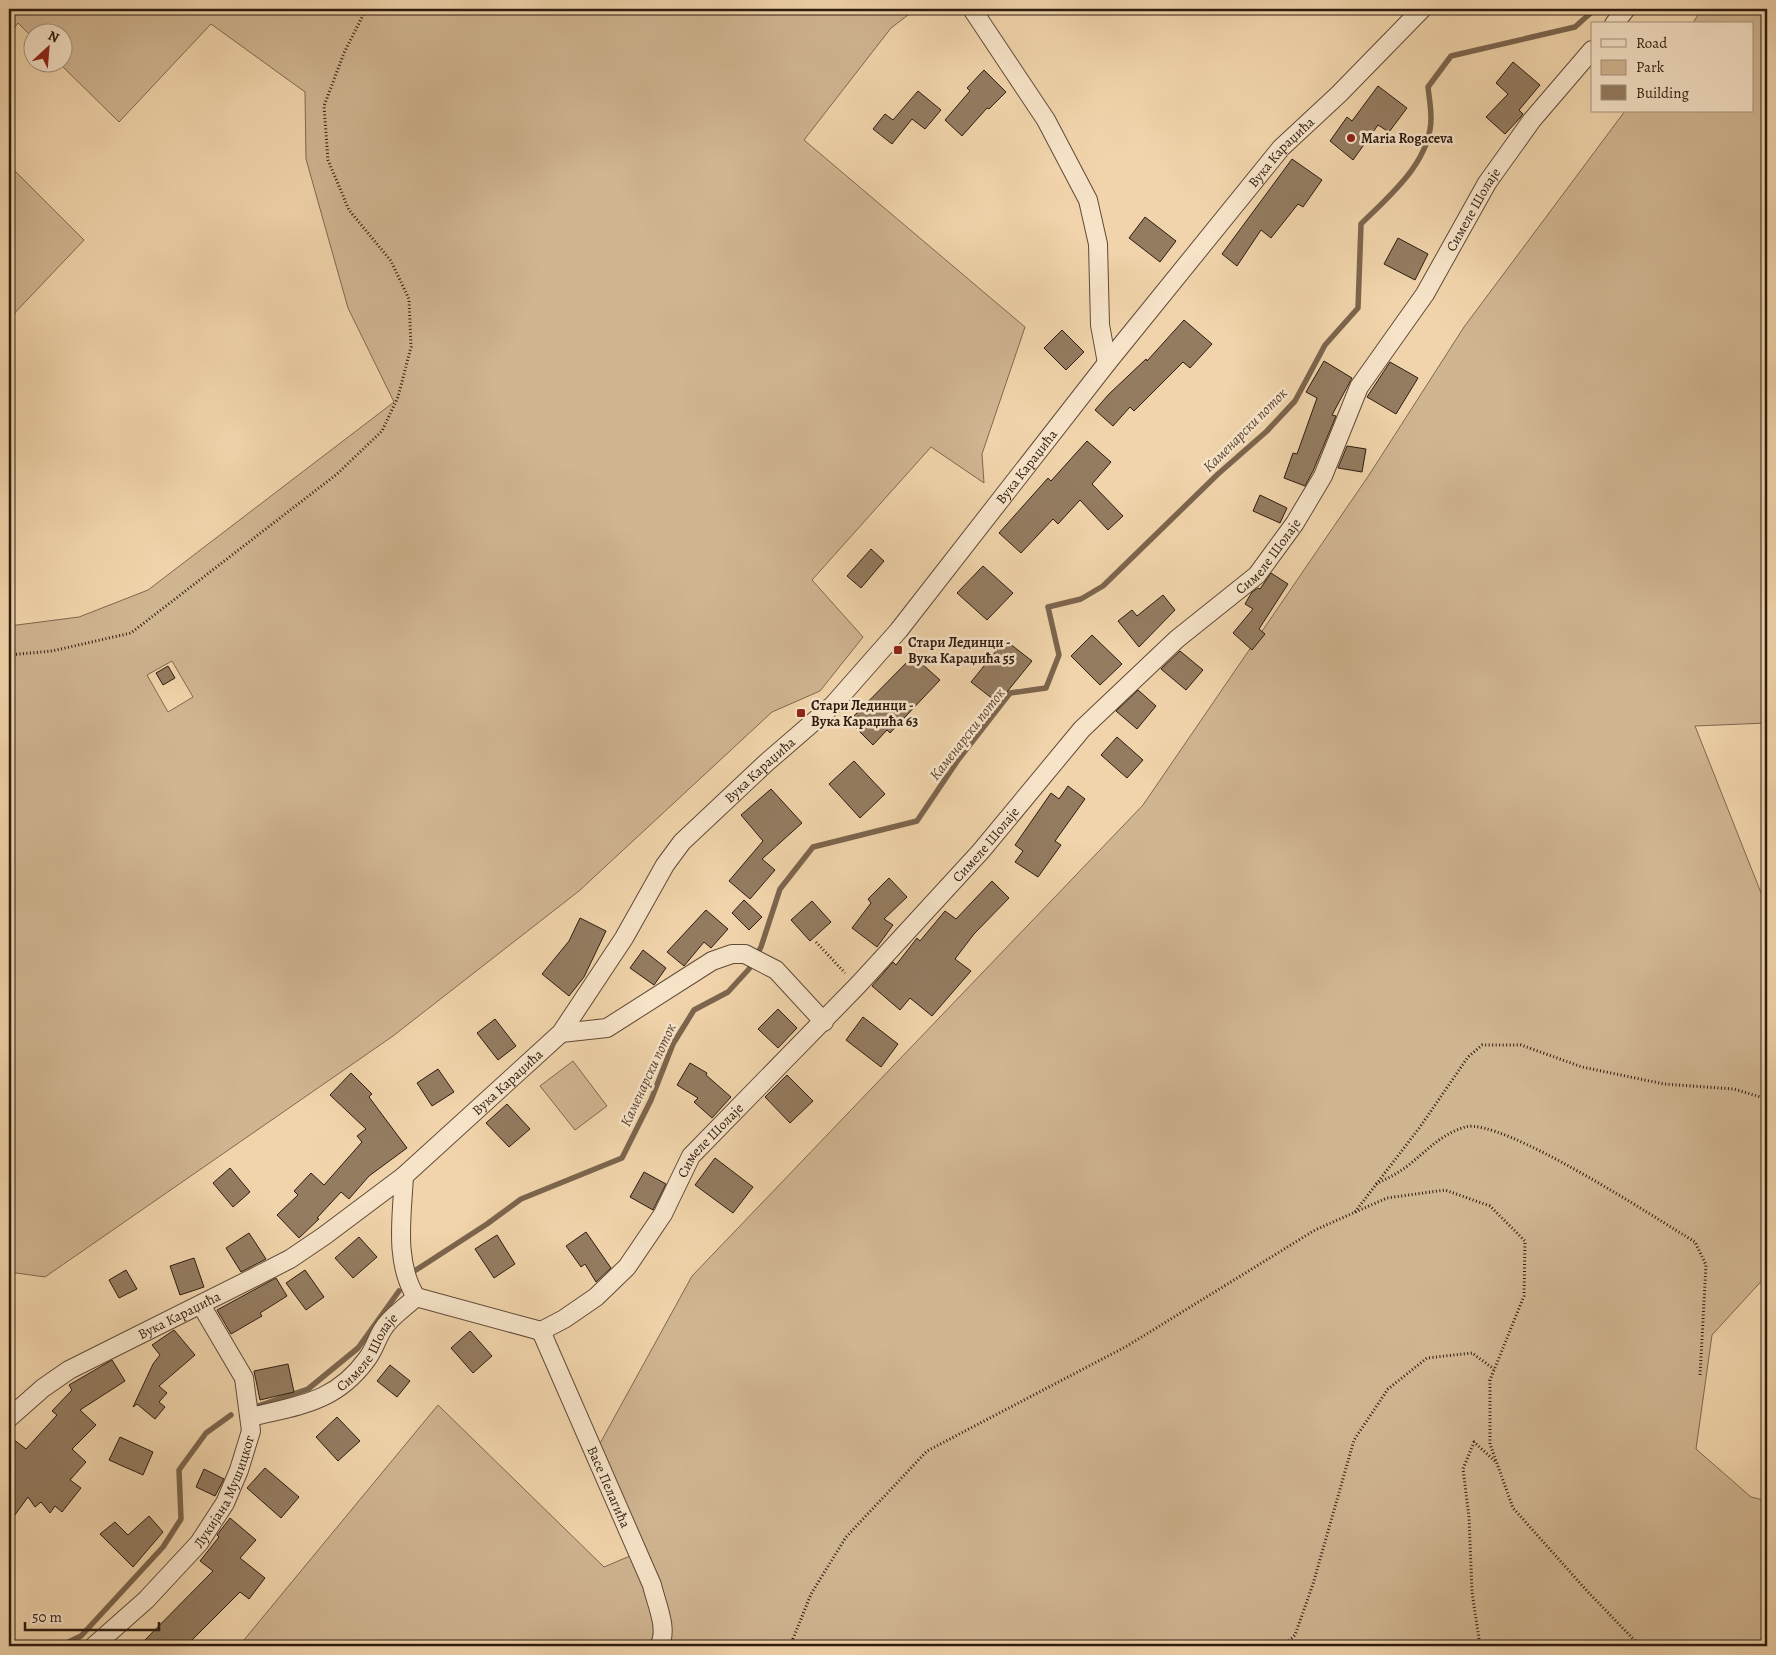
<svg xmlns="http://www.w3.org/2000/svg" width="1776" height="1655" font-family="Alegreya,serif">
	<rect width="100%" height="100%" fill="#f1d4ab"/>
	<filter id="stains"><feTurbulence type="fractalNoise" baseFrequency=".004" numOctaves="4"/><feColorMatrix values="0 0 0 0 .2 0 0 0 0 .09 0 0 0 0 .02 0 0 0 .5 -.17"/></filter>
	<radialGradient id="worn" r=".72"><stop offset=".6" stop-color="#630" stop-opacity="0"/><stop offset="1" stop-color="#630" stop-opacity=".3"/></radialGradient>
	<!-- green -->
	<g fill="#d0b591" stroke="#806850" fill-rule="evenodd">
		<path d="M 9,9 L 916,9 L 891,28 L 804,140 L 1025,327 L 982,454 L 984,483 L 931,447 L 812,580 L 863,637 L 820,691 L 772,712 L 579,891 L 393,1036 L 45,1277 L 9,1272 L 9,626 L 79,617 L 148,590 L 394,402 L 348,308 L 306,159 L 305,92 L 211,24 L 119,122 L 59,63 L 62,62 L 62,32 L 32,32 L 32,37 L 18,23 L 9,35 ZM 172,661 L 193,697 L 168,712 L 147,675 Z"/>
		<path d="M 1702,9 L 1767,9 L 1767,723 L 1695,726 L 1767,908 L 1767,1275 L 1712,1335 L 1696,1449 L 1751,1497 L 1767,1501 L 1767,1646 L 239,1646 L 438,1405 L 604,1567 L 644,1550 L 598,1447 L 692,1276 L 1143,805 L 1369,475 L 1464,327 L 1625,111 L 1752,111 L 1752,24 L 1692,24 Z"/>
		<path d="M 9,165 L 84,240 L 9,319 Z"/>
		<path d="M 573,1061 L 607,1106 L 575,1130 L 540,1086 Z"/>
	</g>
	<g fill="none" stroke-linecap="round" stroke-linejoin="round">
		<!-- stream -->
		<g stroke="#7c654d" stroke-width="5.5">
			<path d="M 416,1270 L 487,1224 L 521,1199 L 622,1158 L 651,1100 L 673,1044 L 694,1010 L 728,992 L 749,969 L 761,947 L 780,889 L 813,847 L 917,821 L 958,760 L 1010,693 L 1046,688 L 1059,655 L 1048,607 L 1081,599 L 1103,586 L 1218,474 L 1267,431 L 1295,401 L 1325,345 L 1358,308 L 1361,224 C 1389,196 1431,162 1431,118 C 1431,107 1429,97 1428,87 L 1451,56 L 1575,27 L 1595,9"/>
			<path d="M 258,1406 L 308,1389 L 358,1348 L 399,1291"/>
			<path d="M 60,1646 L 81,1636 L 163,1547 L 181,1519 L 179,1470 L 206,1433 L 231,1415"/>
		</g>
	</g>
	<!-- building -->
	<g fill="#947c61" stroke="#2f1c10">
		<path d="M 1513,62 L 1540,85 L 1519,110 L 1523,114 L 1520,118 L 1505,134 L 1486,117 L 1508,94 L 1496,83 Z"/>
		<path d="M 984,70 L 1006,92 L 989,109 L 987,108 L 962,136 L 945,120 L 970,91 L 967,88 Z"/>
		<path d="M 1378,86 L 1407,108 L 1389,132 L 1378,125 L 1353,160 L 1330,141 L 1347,117 L 1352,121 Z"/>
		<path d="M 918,91 L 941,110 L 925,129 L 912,119 L 892,144 L 873,129 L 885,114 L 893,120 Z"/>
		<path d="M 1292,159 L 1322,180 L 1303,207 L 1298,204 L 1271,238 L 1261,230 L 1237,266 L 1222,254 Z"/>
		<path d="M 1145,217 L 1176,241 L 1160,262 L 1129,238 Z"/>
		<path d="M 1398,238 L 1428,254 L 1415,280 L 1384,264 Z"/>
		<path d="M 1184,320 L 1212,344 L 1190,368 L 1183,362 L 1134,411 L 1130,407 L 1113,426 L 1095,410 L 1109,394 L 1146,359 L 1147,361 Z"/>
		<path d="M 1062,330 L 1084,352 L 1066,370 L 1044,348 Z"/>
		<path d="M 1324,361 L 1352,378 L 1332,415 L 1336,416 L 1313,471 L 1305,486 L 1284,478 L 1293,453 L 1297,454 L 1317,398 L 1306,392 Z"/>
		<path d="M 1390,362 L 1418,378 L 1396,414 L 1367,397 Z"/>
		<path d="M 1087,441 L 1111,462 L 1092,484 L 1123,516 L 1108,530 L 1080,500 L 1058,524 L 1053,519 L 1021,553 L 999,533 L 1048,478 L 1051,481 Z"/>
		<path d="M 1347,446 L 1366,449 L 1362,472 L 1338,468 Z"/>
		<path d="M 1260,495 L 1287,508 L 1280,523 L 1253,511 Z"/>
		<path d="M 871,549 L 884,561 L 861,588 L 847,576 Z"/>
		<path d="M 983,566 L 1013,593 L 987,620 L 957,593 Z"/>
		<path d="M 1271,573 L 1288,584 L 1259,629 L 1265,634 L 1252,650 L 1233,633 L 1253,609 L 1245,604 L 1252,592 L 1258,588 L 1260,589 Z"/>
		<path d="M 1163,595 L 1175,610 L 1139,647 L 1118,621 L 1132,610 L 1137,616 Z"/>
		<path d="M 1092,635 L 1122,664 L 1100,685 L 1071,656 Z"/>
		<path d="M 1005,640 L 1032,661 L 998,703 L 971,682 Z"/>
		<path d="M 1180,651 L 1203,670 L 1186,690 L 1161,669 Z"/>
		<path d="M 913,656 L 940,680 L 890,733 L 887,730 L 873,745 L 849,721 Z"/>
		<path d="M 168,666 L 175,678 L 163,685 L 156,673 Z"/>
		<path d="M 1138,690 L 1156,706 L 1137,729 L 1116,711 Z"/>
		<path d="M 1117,737 L 1143,760 L 1127,778 L 1101,755 Z"/>
		<path d="M 854,761 L 885,794 L 860,818 L 829,784 Z"/>
		<path d="M 1068,786 L 1085,799 L 1055,841 L 1061,845 L 1038,877 L 1015,862 L 1023,851 L 1015,845 L 1051,793 L 1059,799 Z"/>
		<path d="M 771,789 L 802,823 L 762,859 L 775,870 L 750,899 L 729,881 L 763,841 L 741,815 Z"/>
		<path d="M 889,878 L 907,897 L 884,919 L 893,925 L 877,947 L 852,928 L 871,903 L 868,899 Z"/>
		<path d="M 992,881 L 1009,898 L 974,934 L 955,959 L 971,971 L 932,1016 L 910,998 L 900,1010 L 872,986 L 893,962 L 896,965 L 917,938 L 920,941 L 945,911 L 956,919 Z"/>
		<path d="M 744,900 L 762,917 L 749,930 L 732,913 Z"/>
		<path d="M 812,901 L 831,922 L 810,941 L 791,920 Z"/>
		<path d="M 706,910 L 728,929 L 711,948 L 704,942 L 684,966 L 667,952 Z"/>
		<path d="M 580,918 L 606,931 L 584,977 L 569,996 L 542,974 L 569,941 Z"/>
		<path d="M 643,950 L 666,968 L 654,985 L 630,968 Z"/>
		<path d="M 778,1009 L 797,1028 L 778,1048 L 758,1029 Z"/>
		<path d="M 863,1017 L 898,1044 L 881,1067 L 846,1040 Z"/>
		<path d="M 495,1019 L 516,1046 L 498,1060 L 477,1033 Z"/>
		<path d="M 690,1063 L 707,1073 L 706,1075 L 731,1097 L 712,1118 L 694,1102 L 698,1098 L 677,1085 Z"/>
		<path d="M 438,1069 L 454,1092 L 432,1106 L 417,1083 Z"/>
		<path d="M 351,1073 L 372,1094 L 369,1097 L 407,1148 L 369,1176 L 349,1199 L 341,1192 L 317,1218 L 319,1219 L 299,1238 L 277,1215 L 298,1195 L 294,1191 L 311,1173 L 324,1185 L 362,1142 L 357,1136 L 366,1129 L 330,1095 Z"/>
		<path d="M 787,1075 L 813,1101 L 790,1123 L 765,1097 Z"/>
		<path d="M 507,1104 L 530,1129 L 509,1147 L 486,1123 Z"/>
		<path d="M 715,1158 L 753,1187 L 733,1213 L 695,1185 Z"/>
		<path d="M 230,1168 L 250,1192 L 233,1207 L 213,1183 Z"/>
		<path d="M 644,1172 L 666,1184 L 653,1210 L 630,1197 Z"/>
		<path d="M 586,1232 L 611,1268 L 596,1282 L 585,1264 L 581,1267 L 566,1246 Z"/>
		<path d="M 249,1233 L 266,1259 L 241,1272 L 226,1248 Z"/>
		<path d="M 497,1235 L 515,1264 L 494,1278 L 475,1249 Z"/>
		<path d="M 359,1237 L 377,1257 L 353,1278 L 335,1258 Z"/>
		<path d="M 194,1258 L 204,1287 L 180,1295 L 170,1266 Z"/>
		<path d="M 126,1270 L 137,1289 L 119,1298 L 109,1280 Z"/>
		<path d="M 305,1270 L 324,1297 L 306,1310 L 286,1283 Z"/>
		<path d="M 276,1278 L 287,1296 L 260,1313 L 262,1316 L 231,1334 L 217,1310 Z"/>
		<path d="M 174,1330 L 195,1355 L 159,1386 L 167,1393 L 159,1402 L 165,1407 L 155,1419 L 137,1404 L 133,1407 L 153,1364 L 160,1355 L 152,1345 Z"/>
		<path d="M 470,1331 L 492,1356 L 473,1373 L 451,1348 Z"/>
		<path d="M 112,1360 L 125,1381 L 80,1410 L 96,1425 L 72,1449 L 86,1462 L 70,1480 L 81,1488 L 62,1512 L 55,1506 L 50,1513 L 41,1502 L 35,1507 L 28,1497 L 9,1523 L 9,1436 L 26,1449 L 57,1415 L 52,1411 L 72,1390 L 69,1385 Z"/>
		<path d="M 288,1364 L 294,1392 L 260,1400 L 254,1371 Z"/>
		<path d="M 390,1365 L 410,1381 L 397,1397 L 377,1381 Z"/>
		<path d="M 337,1417 L 360,1441 L 338,1461 L 316,1437 Z"/>
		<path d="M 120,1437 L 153,1452 L 143,1475 L 109,1460 Z"/>
		<path d="M 265,1468 L 299,1497 L 281,1518 L 247,1488 Z"/>
		<path d="M 204,1469 L 224,1479 L 215,1496 L 196,1487 Z"/>
		<path d="M 149,1516 L 163,1532 L 133,1567 L 100,1534 L 115,1522 L 128,1535 Z"/>
		<path d="M 230,1518 L 256,1540 L 240,1558 L 265,1578 L 249,1599 L 240,1592 L 186,1646 L 139,1646 L 213,1571 L 200,1561 L 219,1537 L 217,1535 Z"/>
	</g>
	<g fill="none" stroke-linecap="round" stroke-linejoin="round">
		<!-- minor casing -->
		<g stroke="#604a37" stroke-width="20">
			<g id="minor">
				<path d="M 972,9 L 1046,120 L 1088,200 L 1098,244 L 1100,325 L 1107,363"/>
				<path d="M 1614,24 L 1626,9"/>
				<path d="M 561,1033 L 607,1028 L 712,961 L 732,954 L 745,954 L 776,970 L 824,1022"/>
				<path d="M 404,1176 C 402,1216 394,1262 416,1297"/>
				<path id="s1" d="M 416,1297 L 541,1331 L 564,1319 L 596,1297 L 627,1267 L 663,1214 L 691,1156 L 858,985 L 981,851 L 1082,729 L 1177,639 L 1257,575 L 1295,523 L 1323,476 L 1359,387 L 1425,294 L 1487,183 L 1532,120 L 1592,50"/>
				<path id="s2" d="M 541,1331 L 652,1585 C 656,1603 669,1630 659,1646"/>
				<path id="s3" d="M 251,1417 C 299,1405 335,1403 367,1359 C 374,1350 377,1338 383,1329 C 390,1317 406,1307 416,1297"/>
				<path id="s4" d="M 9,1418 L 43,1388 L 69,1370 L 253,1278 L 290,1259 L 324,1236 L 404,1176 L 561,1033 L 624,938 L 665,865 L 682,842 L 766,763 L 833,705 L 899,630 L 1107,363 L 1281,148 L 1339,94 L 1422,9"/>
				<path id="s5" d="M 94,1646 L 146,1600 L 199,1543 L 225,1503 L 239,1470 L 251,1431 L 244,1378 L 201,1305"/>
			</g>
		</g>
		<!-- path -->
		<g stroke="#2f1c10" stroke-width="3" stroke-dasharray="1 2.5" stroke-linecap="butt">
			<path d="M 9,655 L 52,651 L 131,633 L 337,474 L 382,431 L 398,397 L 411,347 L 409,299 L 391,261 L 349,210 L 328,160 L 324,106 L 344,53 L 366,9"/>
			<path d="M 816,942 L 845,973"/>
			<path d="M 1376,1184 C 1386,1179 1397,1174 1406,1167 C 1426,1152 1439,1135 1465,1127 C 1502,1117 1657,1219 1695,1242 L 1706,1265 L 1700,1376"/>
			<path d="M 1355,1212 L 1420,1127 L 1468,1057 L 1482,1045 L 1521,1045 L 1582,1067 L 1664,1084 L 1734,1089 L 1767,1099"/>
			<path d="M 794,1646 L 793,1639 L 811,1594 L 846,1537 L 927,1451 L 1127,1346 L 1315,1230 L 1387,1198 L 1445,1190 L 1490,1206 L 1525,1241 L 1524,1296 L 1490,1380 L 1490,1444 L 1513,1508 L 1588,1592 L 1640,1646"/>
			<path d="M 1284,1646 L 1295,1635 L 1313,1584 L 1354,1440 L 1388,1389 L 1427,1358 L 1472,1353 L 1494,1369"/>
			<path d="M 1480,1646 L 1472,1592 L 1469,1517 L 1463,1469 L 1474,1442 L 1496,1462"/>
		</g>
		<!-- minor -->
		<use href="#minor" stroke="#f6e3c8" stroke-width="18"/>
	</g>
	<!-- markers -->
	<g fill="#8f2418" stroke="#f6e3c8" stroke-width="2">
		<circle cx="1351" cy="138" r="5"/>
		<rect x="893" y="645" width="10" height="10" rx="2.5"/>
		<rect x="796" y="708" width="10" height="10" rx="2.5"/>
	</g>
	<g text-anchor="middle" dominant-baseline="central" stroke-width="5" stroke-linejoin="round" paint-order="stroke">
		<!-- poi labels -->
		<g font-size="14" font-weight="bold" fill="#2f1c10" stroke="#f6e3c8" text-anchor="start">
			<text x="1361" y="138">Maria Rogaceva</text>
			<text x="908" y="642">Стари Лединци -<tspan x="908" dy="16">Вука Караџића 55</tspan></text>
			<text x="811" y="705">Стари Лединци -<tspan x="811" dy="16">Вука Караџића 63</tspan></text>
		</g>
		<!-- street labels -->
		<g font-size="14" fill="#2f1c10" stroke="#f6e3c8">
			<text stroke="none"><textPath href="#s4" startOffset="1820">Вука Караџића</textPath></text>
			<text stroke="none"><textPath href="#s1" startOffset="1605">Симеле Шолаје</textPath></text>
			<text stroke="none"><textPath href="#s4" startOffset="1415">Вука Караџића</textPath></text>
			<text stroke="none"><textPath href="#s1" startOffset="1200">Симеле Шолаје</textPath></text>
			<text stroke="none"><textPath href="#s4" startOffset="1010">Вука Караџића</textPath></text>
			<text stroke="none"><textPath href="#s1" startOffset="795">Симеле Шолаје</textPath></text>
			<text stroke="none"><textPath href="#s4" startOffset="605">Вука Караџића</textPath></text>
			<text stroke="none"><textPath href="#s1" startOffset="390">Симеле Шолаје</textPath></text>
			<text stroke="none"><textPath href="#s4" startOffset="200">Вука Караџића</textPath></text>
			<text stroke="none"><textPath href="#s3" startOffset="139">Симеле Шолаје</textPath></text>
			<text stroke="none"><textPath href="#s2" startOffset="170">Васе Пелагића</textPath></text>
			<text stroke="none"><textPath href="#s5" startOffset="205">Лукијана Мушицког</textPath></text>
		</g>
		<!-- water labels -->
		<g font-size="15" font-style="italic" fill="#5c4634" stroke="#f6e3c8">
			<text transform="translate(1245 430) rotate(-45)">Каменарски поток</text>
			<text transform="translate(967 734) rotate(-52)">Каменарски поток</text>
			<text transform="translate(648 1075) rotate(-65)">Каменарски поток</text>
		</g>
	</g>
	<!-- margin -->
	<rect width="1776" height="1655" fill="none" stroke="#f1d4ab" stroke-width="30"/>
	<rect x="10" y="10" width="1756" height="1635" fill="none" stroke="#2f1c10" stroke-width="2.5"/>
	<rect x="15" y="15" width="1746" height="1625" fill="none" stroke="#2f1c10"/>
	<!-- legend -->
	<rect x="1591" y="22" width="162" height="90" fill="#f6e3c8" stroke="#a6937e"/>
	<rect x="1601" y="39" width="25" height="8" fill="#f6e3c8" stroke="#a6937e"/>
	<text x="1636" y="48" font-size="15" fill="#2f1c10">Road</text>
	<rect x="1601" y="60" width="25" height="15" fill="#d0b591" stroke="#a6937e"/>
	<text x="1636" y="72" font-size="15" fill="#2f1c10">Park</text>
	<rect x="1601" y="85" width="25" height="15" fill="#947c61" stroke="#a6937e"/>
	<text x="1636" y="98" font-size="15" fill="#2f1c10">Building</text>
	<!-- north arrow -->
	<g transform="translate(48 48) rotate(26)"><circle r="24" fill="#f6e3c8" stroke="#a6937e"/>
	<path d="M0-4L9 19L0 12L-9 19Z" fill="#8f2418"/>
	<text y="-8" font-size="14" font-weight="bold" text-anchor="middle" fill="#2f1c10">N</text>
	</g>
	<!-- scale -->
	<path d="M25 1622v8h134v-8" fill="none" stroke="#2f1c10" stroke-width="2.5"/>
	<text x="32" y="1622" font-size="15" fill="#2f1c10" stroke="#f6e3c8" stroke-width="4" paint-order="stroke">50 m</text>
	<rect width="100%" height="100%" filter="url(#stains)"/>
	<rect width="100%" height="100%" fill="url(#worn)"/>
</svg>
